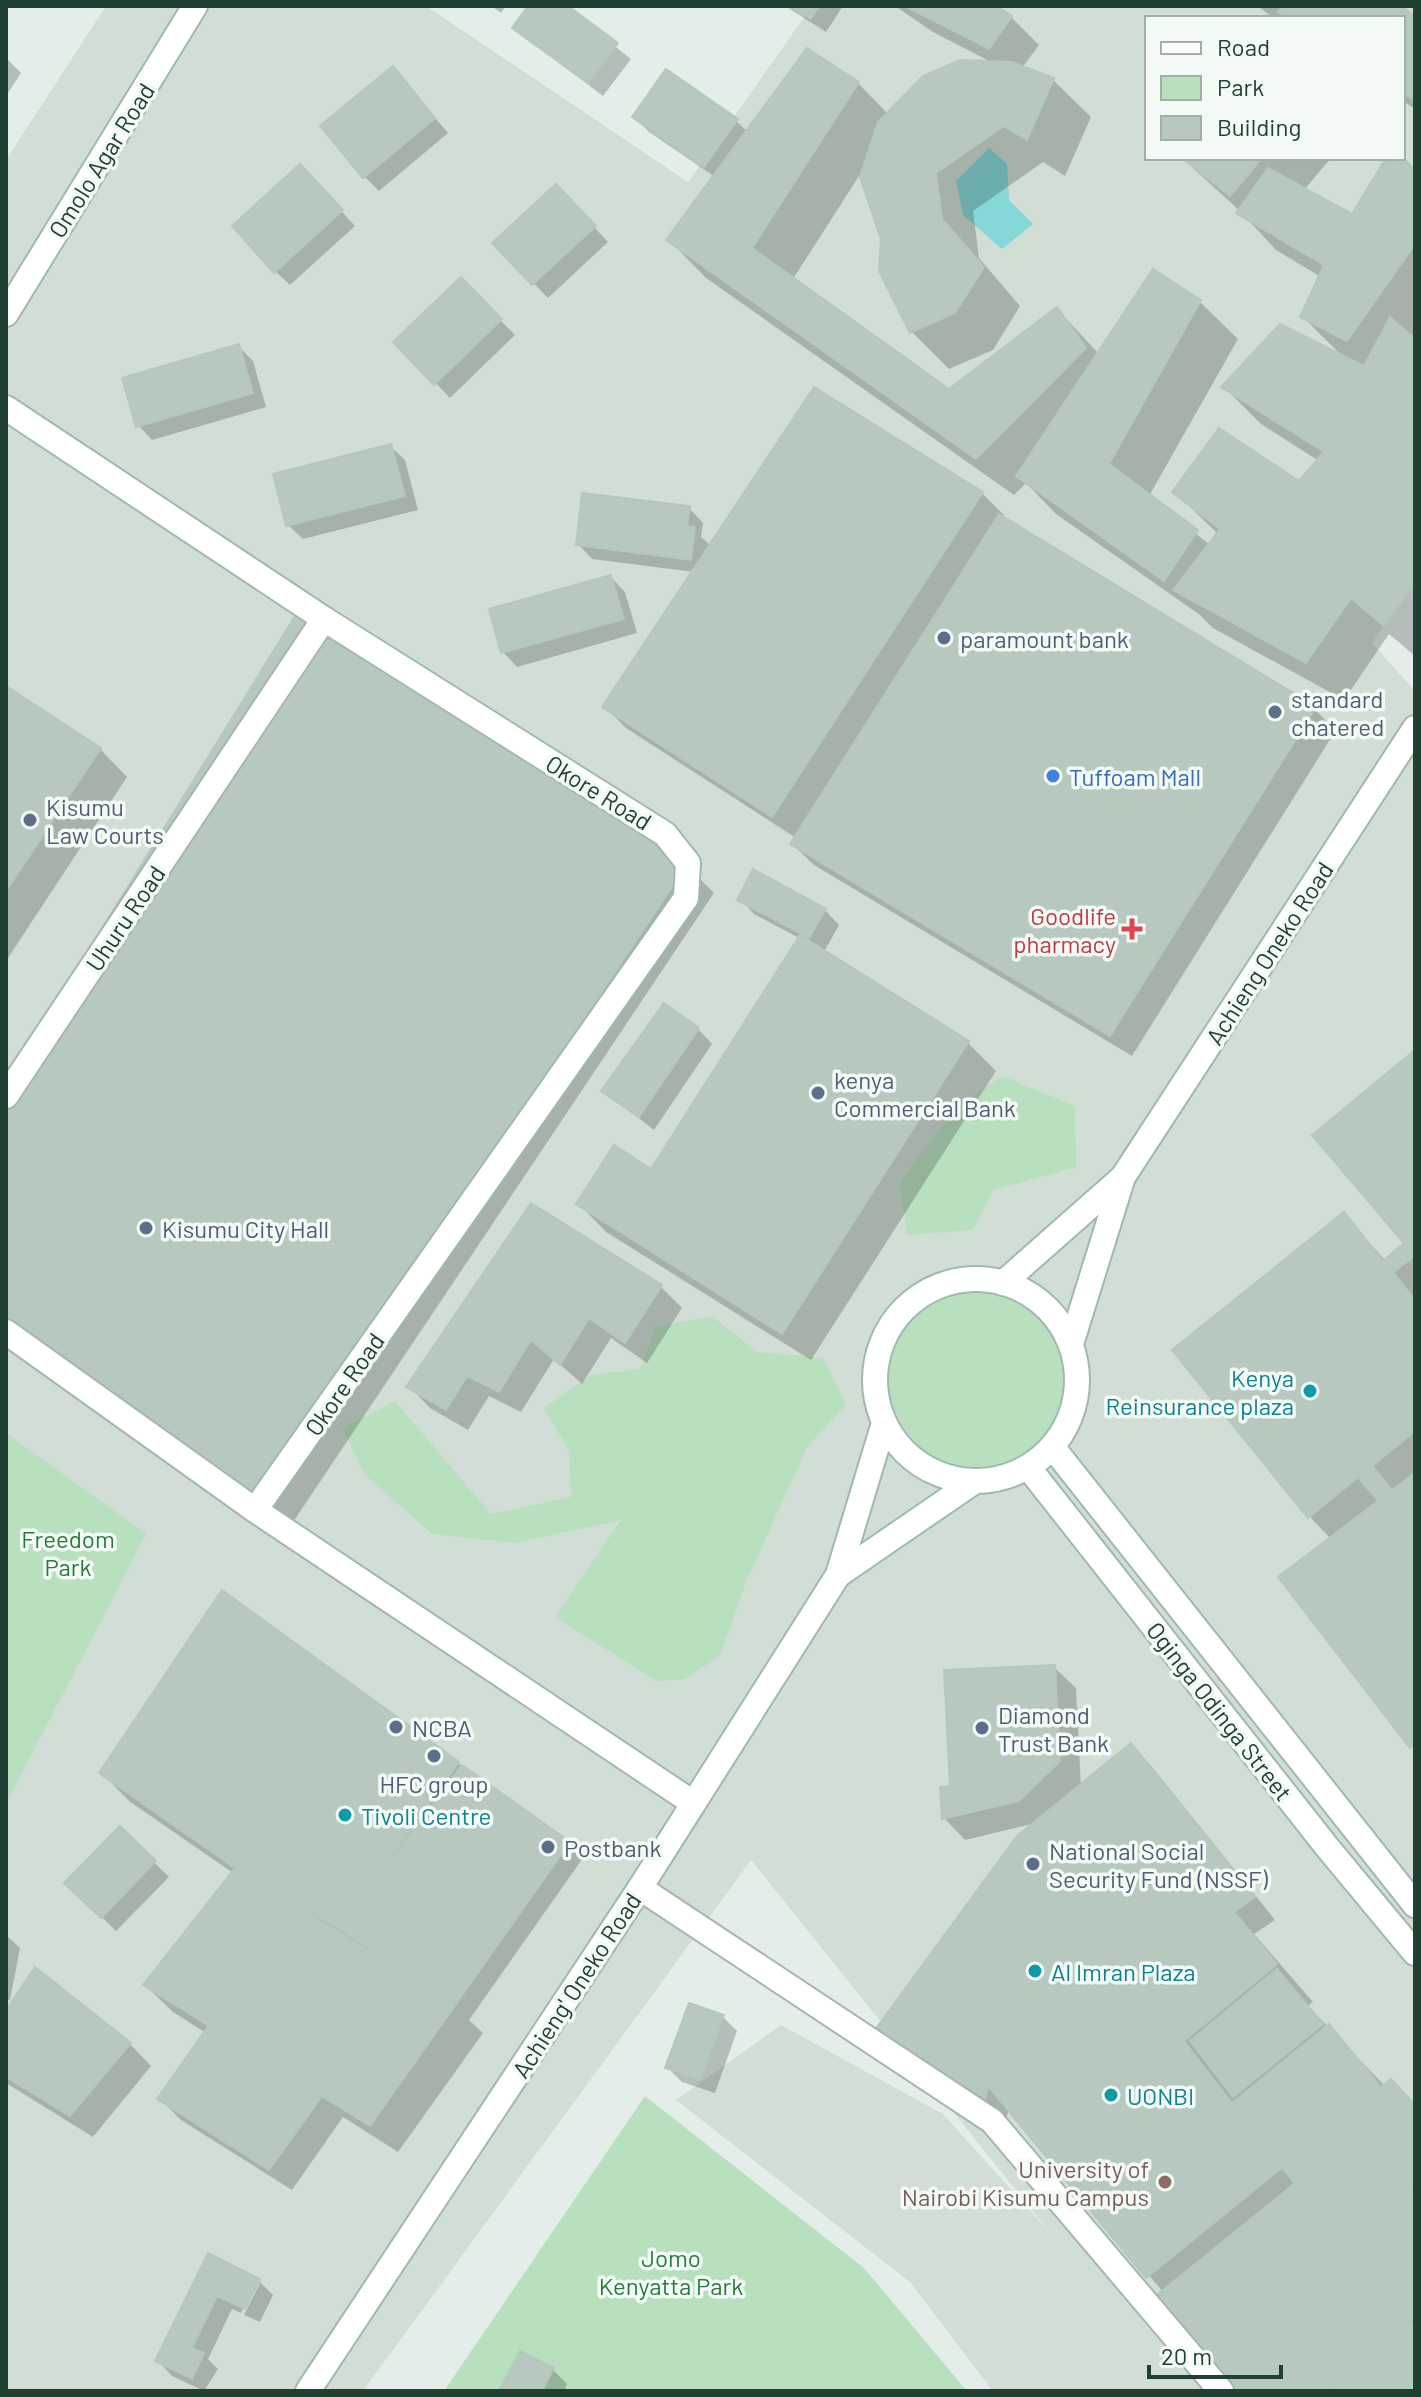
<svg xmlns="http://www.w3.org/2000/svg" width="1421" height="2397" font-family="Barlow,sans-serif">
	<rect width="100%" height="100%" fill="#e2eee7"/>
	<!-- built -->
	<path fill="#d0ded5" fill-rule="evenodd" d="M 106,6 L 426,6 L 688,182 L 812,6 L 1410,6 L 1415,9 L 1415,579 L 1372,643 L 1415,691 L 1415,2391 L 993,2391 L 910,2282 L 676,2100 L 781,2025 L 943,2114 L 1052,2235 L 751,1860 L 363,2391 L 6,2391 L 6,160 ZM 1147,18 L 1403,18 L 1403,158 L 1147,158 Z"/>
	<!-- green -->
	<g fill="#b9e0be">
		<path d="M 1003,1076 L 1075,1106 L 1076,1167 L 993,1190 L 973,1230 L 907,1235 L 900,1184 C 929,1140 956,1103 1003,1076 Z"/>
		<path d="M 973,1291 C 986,1293 1003,1292 1015,1296 C 1022,1299 1028,1307 1034,1311 C 1040,1316 1048,1321 1053,1327 C 1057,1333 1058,1343 1060,1350 C 1068,1381 1064,1403 1051,1432 C 1045,1445 1030,1451 1019,1458 C 919,1522 804,1324 973,1291 Z"/>
		<path d="M 712,1316 L 757,1352 L 823,1358 L 846,1405 L 807,1447 L 746,1582 L 720,1656 L 685,1679 L 657,1681 L 555,1617 L 621,1520 L 515,1543 L 432,1534 L 363,1473 L 343,1428 L 395,1401 L 491,1514 L 571,1497 L 569,1451 L 544,1408 L 591,1375 L 640,1369 L 656,1327 Z"/>
		<path d="M 6,1433 L 146,1534 L 6,1804 Z"/>
		<path d="M 645,2096 L 864,2268 L 967,2391 L 444,2391 Z"/>
	</g>
	<!-- water -->
	<path fill="#86d7d7" d="M 989,148 L 1007,164 L 1009,200 L 1033,224 L 1002,249 L 963,215 L 956,181 Z"/>
	<!-- shadow -->
	<g fill="#0003">
		<path d="M 491,6 L 506,6 L 501,13 Z"/>
		<path d="M 530,6 L 564,6 L 631,59 L 603,96 L 514,28 Z"/>
		<path d="M 785,6 L 843,6 L 826,32 Z"/>
		<path d="M 895,6 L 992,6 L 1011,17 L 1039,45 L 1022,68 L 1053,80 L 1091,117 L 1065,176 L 1043,162 L 973,211 L 979,258 L 1020,306 L 993,350 L 949,369 L 912,332 L 861,173 L 793,279 L 949,391 L 1057,309 L 1099,354 L 1200,302 L 1238,339 L 1149,496 L 1210,545 L 1218,534 L 1175,492 L 1299,483 L 1319,461 L 1261,424 L 1224,387 L 1343,357 L 1303,317 L 1321,277 L 1276,250 L 1240,211 L 1183,159 L 1331,158 L 1304,190 L 1353,216 L 1388,158 L 1400,158 L 1415,173 L 1415,656 L 1389,634 L 1344,700 L 1213,628 L 1200,615 L 1056,514 L 1026,483 L 1014,495 L 706,278 L 669,240 L 715,177 L 649,132 L 634,117 L 736,121 L 748,132 L 858,83 L 888,114 L 993,63 L 933,32 Z"/>
		<path d="M 1257,6 L 1397,6 L 1415,18 L 1415,109 L 1403,101 L 1403,18 L 1274,18 Z"/>
		<path d="M 6,58 L 21,73 L 6,96 Z"/>
		<path d="M 393,69 L 448,133 L 379,191 L 364,176 Z"/>
		<path d="M 314,181 L 355,226 L 290,285 L 275,271 Z"/>
		<path d="M 570,201 L 608,242 L 548,298 L 495,243 Z"/>
		<path d="M 461,280 L 515,335 L 450,398 L 396,342 Z"/>
		<path d="M 238,346 L 253,361 L 266,407 L 152,440 L 138,425 Z"/>
		<path d="M 815,389 L 982,493 L 1004,515 L 1002,518 L 1314,709 L 1336,730 L 1132,1056 L 814,865 L 792,844 L 796,838 L 626,728 L 604,706 L 694,572 L 592,559 L 578,544 L 689,508 L 703,523 L 701,537 L 711,546 Z"/>
		<path d="M 390,446 L 405,460 L 418,510 L 303,539 L 288,525 Z"/>
		<path d="M 611,577 L 625,592 L 637,633 L 517,667 L 503,652 Z"/>
		<path d="M 6,688 L 100,749 L 127,777 L 6,961 Z"/>
		<path d="M 686,865 L 714,893 L 283,1537 L 6,1337 Z"/>
		<path d="M 740,899 L 825,910 L 839,925 L 824,952 L 968,1043 L 996,1071 L 811,1360 L 606,1232 L 579,1204 L 651,1171 L 801,939 L 754,914 Z"/>
		<path d="M 698,1029 L 712,1044 L 654,1130 L 604,1091 Z"/>
		<path d="M 1415,1052 L 1415,1751 L 1331,1539 L 1309,1516 L 1343,1215 L 1386,1261 L 1407,1244 Z"/>
		<path d="M 660,1286 L 682,1308 L 647,1363 L 611,1338 L 582,1384 L 554,1359 L 521,1412 L 489,1396 L 468,1430 L 430,1408 L 409,1386 Z"/>
		<path d="M 1054,1667 L 1076,1688 L 1081,1787 L 1131,1745 L 1152,1767 L 1275,1920 L 1254,1934 L 1313,2002 L 1308,2006 L 1385,2086 L 1415,2106 L 1415,2391 L 1239,2391 L 1163,2292 L 1009,2108 L 1006,2120 L 899,2051 L 1036,1823 L 965,1840 L 944,1818 L 952,1788 Z"/>
		<path d="M 458,1763 L 583,1858 L 469,2020 L 483,2033 L 398,2152 L 343,2117 L 292,2190 L 181,2120 L 160,2099 L 206,2033 L 173,2012 L 145,1985 L 233,1873 L 129,1801 L 102,1773 Z"/>
		<path d="M 120,1829 L 169,1877 L 116,1931 L 67,1883 Z"/>
		<path d="M 6,1935 L 20,1948 L 10,2000 L 6,2000 Z"/>
		<path d="M 6,2014 L 130,2044 L 151,2066 L 93,2137 L 6,2083 Z"/>
		<path d="M 723,2017 L 737,2031 L 715,2093 L 682,2082 L 667,2067 Z"/>
		<path d="M 208,2256 L 258,2280 L 273,2295 L 260,2322 L 244,2315 L 260,2283 L 255,2283 L 241,2313 L 232,2309 L 208,2359 L 218,2369 L 204,2391 L 172,2376 L 158,2361 Z"/>
		<path d="M 553,2370 L 567,2384 L 564,2391 L 501,2391 Z"/>
	</g>
	<!-- building -->
	<g fill="#b7c9bf" stroke="#b4c8bc" stroke-width="2">
		<path d="M 528,6 L 568,6 L 618,43 L 588,83 L 512,28 Z"/>
		<path d="M 790,6 L 819,6 L 811,19 Z"/>
		<path d="M 905,6 L 996,6 L 1012,16 L 989,49 Z"/>
		<path d="M 1282,6 L 1401,6 L 1415,16 L 1415,101 L 1403,93 L 1403,18 L 1288,18 L 1278,12 Z"/>
		<path d="M 807,48 L 859,82 L 752,248 L 949,389 L 1057,307 L 1086,348 L 976,459 L 666,240 Z"/>
		<path d="M 960,60 L 1012,62 L 1054,78 L 1027,140 L 1004,126 L 936,173 L 942,219 L 984,267 L 955,313 L 910,333 L 879,271 L 881,239 L 860,177 L 878,122 L 923,76 Z"/>
		<path d="M 393,66 L 435,118 L 363,178 L 320,126 Z"/>
		<path d="M 666,69 L 738,119 L 704,167 L 632,117 Z"/>
		<path d="M 1182,158 L 1262,158 L 1230,196 Z"/>
		<path d="M 1386,158 L 1403,158 L 1415,170 L 1415,244 L 1347,341 L 1300,317 L 1324,265 L 1236,213 L 1268,168 L 1352,214 Z"/>
		<path d="M 300,164 L 343,210 L 274,273 L 232,226 Z"/>
		<path d="M 556,184 L 596,226 L 532,285 L 492,243 Z"/>
		<path d="M 1153,269 L 1201,300 L 1109,464 L 1198,530 L 1164,581 L 1016,476 Z"/>
		<path d="M 461,277 L 502,319 L 434,385 L 393,342 Z"/>
		<path d="M 1390,317 L 1415,339 L 1415,581 L 1384,626 L 1351,598 L 1306,663 L 1173,590 L 1220,529 L 1172,492 L 1219,428 L 1299,481 L 1324,452 L 1221,387 L 1280,324 L 1364,366 Z"/>
		<path d="M 239,344 L 253,393 L 136,427 L 122,378 Z"/>
		<path d="M 814,387 L 983,492 L 772,817 L 602,707 Z"/>
		<path d="M 391,444 L 405,496 L 286,526 L 273,474 Z"/>
		<path d="M 582,493 L 690,506 L 687,526 L 695,527 L 691,560 L 576,545 Z"/>
		<path d="M 999,514 L 1316,707 L 1110,1036 L 790,844 Z"/>
		<path d="M 611,575 L 624,619 L 501,653 L 489,609 Z"/>
		<path d="M 302,605 L 688,863 L 255,1510 L 6,1332 L 6,1084 Z"/>
		<path d="M 6,686 L 101,748 L 6,891 Z"/>
		<path d="M 753,869 L 826,909 L 809,938 L 737,900 Z"/>
		<path d="M 800,935 L 969,1041 L 782,1334 L 576,1204 L 614,1145 L 651,1169 Z"/>
		<path d="M 394,987 L 500,1061 L 458,1121 L 352,1047 Z"/>
		<path d="M 664,1003 L 699,1028 L 639,1117 L 601,1091 Z"/>
		<path d="M 95,1017 L 289,1138 L 210,1261 L 322,1331 L 294,1374 L 6,1194 L 6,1156 Z"/>
		<path d="M 1415,1050 L 1415,1256 L 1393,1272 L 1415,1300 L 1415,1431 L 1372,1466 L 1392,1490 L 1415,1473 L 1415,1744 L 1410,1748 L 1278,1577 L 1378,1501 L 1358,1477 L 1308,1518 L 1172,1350 L 1344,1212 L 1383,1261 L 1404,1243 L 1312,1135 Z"/>
		<path d="M 531,1203 L 662,1285 L 625,1343 L 589,1318 L 560,1365 L 531,1340 L 499,1392 L 467,1376 L 446,1410 L 406,1387 Z"/>
		<path d="M 222,1590 L 353,1685 L 235,1868 L 99,1773 Z"/>
		<path d="M 1055,1665 L 1060,1761 L 1019,1801 L 942,1819 L 940,1787 L 950,1786 L 944,1670 Z"/>
		<path d="M 353,1685 L 459,1762 L 339,1929 L 235,1868 Z"/>
		<path d="M 1131,1743 L 1255,1897 L 988,2086 L 985,2100 L 875,2030 L 1017,1836 Z"/>
		<path d="M 462,1765 L 570,1842 L 456,2004 L 339,1929 Z"/>
		<path d="M 120,1826 L 156,1861 L 101,1918 L 64,1883 Z"/>
		<path d="M 235,1868 L 456,2004 L 370,2126 L 143,1985 Z"/>
		<path d="M 1234,1912 L 1277,1964 L 1184,2041 L 1232,2103 L 1329,2024 L 1381,2087 L 1146,2278 L 988,2086 Z"/>
		<path d="M 35,1967 L 131,2043 L 70,2116 L 6,2077 L 6,2010 Z"/>
		<path d="M 1277,1969 L 1323,2024 L 1233,2097 L 1190,2041 Z"/>
		<path d="M 689,2003 L 724,2015 L 700,2080 L 665,2068 Z"/>
		<path d="M 209,2025 L 322,2096 L 269,2170 L 157,2099 Z"/>
		<path d="M 1391,2079 L 1415,2105 L 1415,2187 L 1346,2246 L 1283,2169 Z"/>
		<path d="M 1294,2184 L 1346,2246 L 1205,2354 L 1152,2299 Z"/>
		<path d="M 1415,2187 L 1415,2319 L 1410,2322 L 1346,2246 Z"/>
		<path d="M 1346,2246 L 1410,2322 L 1324,2391 L 1237,2391 L 1205,2354 Z"/>
		<path d="M 208,2253 L 260,2279 L 245,2309 L 217,2296 L 192,2348 L 204,2353 L 192,2379 L 155,2361 Z"/>
		<path d="M 1410,2322 L 1415,2328 L 1415,2391 L 1324,2391 Z"/>
		<path d="M 520,2351 L 554,2368 L 542,2391 L 499,2391 Z"/>
	</g>
	<g fill="none" stroke-linecap="round" stroke-linejoin="round">
		<!-- street casing -->
		<g stroke="#a4b6ad" stroke-width="28">
			<g id="street">
				<path d="M 6,1096 L 324,619"/>
				<path d="M 6,1332 L 255,1510 L 693,1803"/>
				<path d="M 640,1888 L 992,2121 L 1221,2391"/>
			</g>
		</g>
		<!-- secondary casing -->
		<g stroke="#9fbaad" stroke-width="28">
			<g id="secondary">
				<path d="M 6,314 L 195,6"/>
				<path d="M 6,408 L 324,619 L 665,834 L 688,863 L 686,898 L 255,1510"/>
				<circle cx="976" cy="1380" r="101"/>
				<path d="M 1003,1283 L 1123,1177 L 1415,728"/>
				<path d="M 1071,1344 L 1122,1180"/>
				<path d="M 1054,1449 L 1415,1905"/>
				<path d="M 1028,1467 L 1327,1847 L 1415,1953"/>
				<path d="M 838,1575 L 975,1481"/>
				<path d="M 308,2391 L 640,1888 L 838,1575 L 884,1423"/>
			</g>
		</g>
		<!-- street -->
		<use href="#street" stroke="#fff" stroke-width="24"/>
		<!-- secondary -->
		<use href="#secondary" stroke="#fff" stroke-width="24"/>
	</g>
	<!-- markers -->
	<g fill="#5c6f8a" stroke="#f3faf5" stroke-width="3">
		<circle cx="944" cy="638" r="8"/>
		<circle cx="1275" cy="712" r="8"/>
		<circle cx="30" cy="820" r="8"/>
		<circle cx="818" cy="1093" r="8"/>
		<circle cx="146" cy="1228" r="8"/>
		<circle cx="396" cy="1727" r="8"/>
		<circle cx="982" cy="1728" r="8"/>
		<circle cx="434" cy="1756" r="8"/>
		<circle cx="548" cy="1847" r="8"/>
		<circle cx="1033" cy="1864" r="8"/>
	</g>
	<circle fill="#3f7fe0" stroke="#f3faf5" stroke-width="3" cx="1053" cy="776" r="8"/>
	<path fill="#e0444e" stroke="#f3faf5" stroke-width="3" d="M1128 917h8v8h8v8h-8v8h-8v-8h-8v-8h8z"/>
	<g fill="#0f9aa8" stroke="#f3faf5" stroke-width="3">
		<circle cx="1310" cy="1391" r="8"/>
		<circle cx="345" cy="1815" r="8"/>
		<circle cx="1035" cy="1971" r="8"/>
		<circle cx="1111" cy="2095" r="8"/>
	</g>
	<circle fill="#8d6e63" stroke="#f3faf5" stroke-width="3" cx="1165" cy="2182" r="8"/>
	<g text-anchor="middle" dominant-baseline="central" stroke-width="7" stroke-linejoin="round" paint-order="stroke">
		<!-- street labels -->
		<g font-size="24" fill="#204033" stroke="#f3faf5">
			<text transform="translate(101 160) rotate(-58)">Omolo Agar Road</text>
			<text transform="translate(599 792) rotate(32)">Okore Road</text>
			<text transform="translate(125 918) rotate(-56)">Uhuru Road</text>
			<text transform="translate(1269 953) rotate(-57)">Achieng Oneko Road</text>
			<text transform="translate(344 1384) rotate(-55)">Okore Road</text>
			<text transform="translate(1220 1711) rotate(52)">Oginga Odinga Street</text>
			<text transform="translate(576 1985) rotate(-57)">Achieng' Oneko Road</text>
		</g>
		<!-- service labels -->
		<g font-size="24" fill="#4e5e75" stroke="#f3faf5" text-anchor="start">
			<text x="960" y="638">paramount bank</text>
			<text x="1291" y="698">standard<tspan x="1291" dy="28">chatered</tspan></text>
			<text x="46" y="806">Kisumu<tspan x="46" dy="28">Law Courts</tspan></text>
			<text x="834" y="1079">kenya<tspan x="834" dy="28">Commercial Bank</tspan></text>
			<text x="162" y="1228">Kisumu City Hall</text>
			<text x="998" y="1714">Diamond<tspan x="998" dy="28">Trust Bank</tspan></text>
			<text x="412" y="1727">NCBA</text>
			<text x="434" y="1783" text-anchor="middle">HFC group</text>
			<text x="564" y="1847">Postbank</text>
			<text x="1049" y="1850">National Social<tspan x="1049" dy="28">Security Fund (NSSF)</tspan></text>
		</g>
		<!-- shop labels -->
		<g font-size="24" fill="#366cbe" stroke="#f3faf5" text-anchor="start">
			<text x="1069" y="776">Tuffoam Mall</text>
		</g>
		<!-- health labels -->
		<g font-size="24" fill="#be3a42" stroke="#f3faf5" text-anchor="end">
			<text x="1116" y="915">Goodlife<tspan x="1116" dy="28">pharmacy</tspan></text>
		</g>
		<!-- culture labels -->
		<g font-size="24" fill="#0d838f" stroke="#f3faf5" text-anchor="start">
			<text x="1294" y="1377" text-anchor="end">Kenya<tspan x="1294" dy="28">Reinsurance plaza</tspan></text>
			<text x="361" y="1815">Tivoli Centre</text>
			<text x="1051" y="1971">Al Imran Plaza</text>
			<text x="1127" y="2095">UONBI</text>
		</g>
		<!-- park labels -->
		<g font-size="24" fill="#277b3a" stroke="#f3faf5">
			<text x="68" y="1538">Freedom<tspan x="68" dy="28">Park</tspan></text>
			<text x="671" y="2257">Jomo<tspan x="671" dy="28">Kenyatta Park</tspan></text>
		</g>
		<!-- education labels -->
		<g font-size="24" fill="#785e54" stroke="#f3faf5" text-anchor="end">
			<text x="1149" y="2168">University of<tspan x="1149" dy="28">Nairobi Kisumu Campus</tspan></text>
		</g>
	</g>
	<!-- border -->
	<rect width="1421" height="2397" fill="none" stroke="#204033" stroke-width="16"/>
	<!-- legend -->
	<rect x="1145" y="16" width="260" height="144" fill="#f3faf5" stroke="#9fb0a7" stroke-width="2"/>
	<rect x="1161" y="42" width="40" height="12" fill="#ffffff" stroke="#9fb0a7" stroke-width="2"/>
	<text x="1217" y="56" font-size="24" fill="#204033">Road</text>
	<rect x="1161" y="76" width="40" height="24" fill="#b9e0be" stroke="#9fb0a7" stroke-width="2"/>
	<text x="1217" y="96" font-size="24" fill="#204033">Park</text>
	<rect x="1161" y="116" width="40" height="24" fill="#b7c9bf" stroke="#9fb0a7" stroke-width="2"/>
	<text x="1217" y="136" font-size="24" fill="#204033">Building</text>
	<!-- scale -->
	<path d="M1149 2365v12h132v-12" fill="none" stroke="#204033" stroke-width="4"/>
	<text x="1161" y="2365" font-size="24" fill="#204033" stroke="#f3faf5" stroke-width="6" paint-order="stroke">20 m</text>
</svg>
